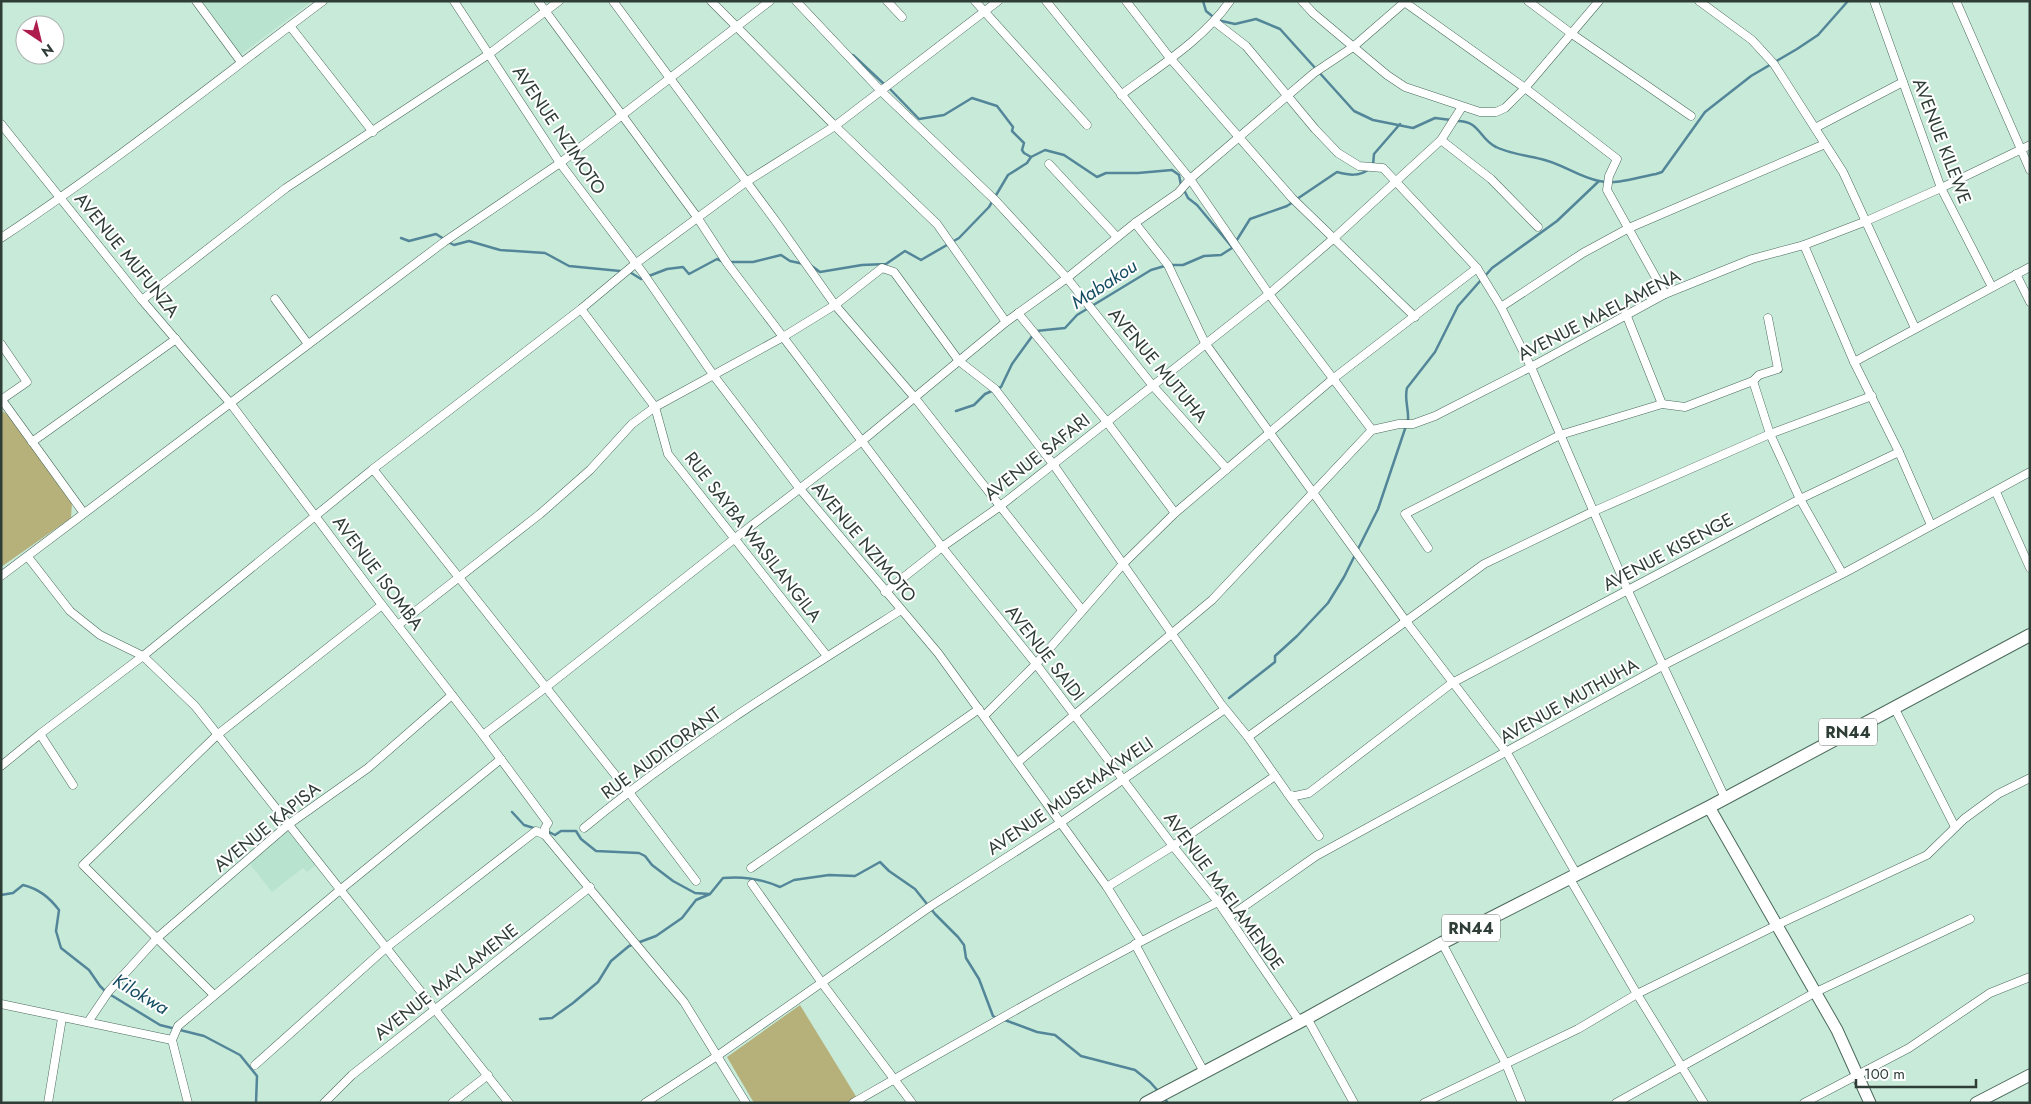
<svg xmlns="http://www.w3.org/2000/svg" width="2031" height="1104" font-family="Jost,sans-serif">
	<rect width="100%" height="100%" fill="#c8ead9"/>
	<!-- built -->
	<g fill="#b8e3ce">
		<path d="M 201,1 L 312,1 L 240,55 Z"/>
		<path d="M 289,830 L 316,865 L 307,872 L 303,868 L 272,892 L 249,863 Z"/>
	</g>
	<!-- garden -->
	<g fill="#b6b07b">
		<path d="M 1,410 L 12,418 L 72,502 L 71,518 L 1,567 Z"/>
		<path d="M 800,1005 L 857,1098 L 848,1103 L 754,1103 L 727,1057 Z"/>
	</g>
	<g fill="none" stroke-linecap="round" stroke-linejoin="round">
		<!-- stream -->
		<g stroke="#538699" stroke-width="2.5">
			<path d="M 1203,1 L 1206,11 L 1217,20 L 1235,24 L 1256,19 L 1280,29 L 1354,111 L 1373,120 L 1413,128 L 1435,118 L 1451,120"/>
			<path d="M 853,55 L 885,85"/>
			<path d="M 888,87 L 919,119 L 944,115 L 972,98 L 997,106 L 1013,127 L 1012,131 L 1024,143 L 1022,150 L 1024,153 L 1031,157"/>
			<path d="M 1456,121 C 1480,120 1479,139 1496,147 C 1510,154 1526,155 1541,159 C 1561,163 1578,177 1599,181 C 1617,185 1638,177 1656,174 L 1662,172 L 1705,112 L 1751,76 L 1797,49 L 1818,35 L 1848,1"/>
			<path d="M 1373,165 L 1374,154 L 1400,124"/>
			<path d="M 1184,190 L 1188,198 L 1197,205 L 1232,247"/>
			<path d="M 1297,199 L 1337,172 C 1349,175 1359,177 1369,169"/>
			<path d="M 401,238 L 409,241 L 436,234 L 444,239"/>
			<path d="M 448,242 L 454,245 L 469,241 L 500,250 L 545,253 L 569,266 L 620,271"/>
			<path d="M 1235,243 L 1250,219 L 1287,206 L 1293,202"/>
			<path d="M 730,262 L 753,262 L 781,255 L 790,261 L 804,264"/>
			<path d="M 809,264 L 820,272 L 862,265 L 886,264 L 905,251 L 921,260 L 959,238 L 989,207 L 1008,175 L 1027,163 L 1031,157 L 1045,150 L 1064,155 L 1097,177 L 1106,173 L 1138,173 L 1172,170 L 1179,175 L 1181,185"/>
			<path d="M 628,271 L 641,279 L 667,269 L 683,267 L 689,274 L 717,259 L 724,262"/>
			<path d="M 1485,276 L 1492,268 L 1557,221 L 1599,181"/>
			<path d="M 1036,331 L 1065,328 L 1077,315 L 1151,270 L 1168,265 L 1183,265 L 1204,256 L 1221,255 L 1232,248"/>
			<path d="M 956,411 L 974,405 L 985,394 L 1001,387 L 1012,364 L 1033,335"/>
			<path d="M 1229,698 L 1275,662 L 1275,656 L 1297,636 L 1328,603 L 1344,577 L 1378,509 L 1408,420 C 1409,409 1404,399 1407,388 L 1435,352 L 1458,306 L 1481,280"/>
			<path d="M 512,812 L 524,825 L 537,829"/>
			<path d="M 547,831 L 555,835 L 561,831 L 576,831 L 581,839 L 596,851 L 639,853 L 645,856 L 652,865 L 673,881 L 695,893 L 709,894"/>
			<path d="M 1,895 L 13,893 L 23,885 C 39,889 49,897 59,910 L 56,931 L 61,948 L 89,970 L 100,986 L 106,992 L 160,1025 L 204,1036 L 240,1055 L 257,1076 L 256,1103"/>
			<path d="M 540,1019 L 552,1018 L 573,1003 L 598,982 L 611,961 L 629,946 L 656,936 L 682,918 L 696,900 L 710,894 L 723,878 C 743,876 762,879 780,887 L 794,880 L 829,875 L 855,876 L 880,862 L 889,871 L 915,889 L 935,914 L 958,937 L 964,945 L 966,958 L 979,979 L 993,1016 L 997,1018"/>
			<path d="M 1002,1019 L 1037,1032 L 1055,1035 L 1081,1056 L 1135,1070 L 1150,1082 L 1159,1092"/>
			<path d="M 1164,1098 L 1168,1103"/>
		</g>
		<!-- street casing -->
		<g stroke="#4b6a5c" stroke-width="9">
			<g id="street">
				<path d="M 196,1 L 241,62"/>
				<path d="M 454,1 L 560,163 L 643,273 L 714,376 L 800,489 L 938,653 L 1107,887 L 1141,941"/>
				<path d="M 538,1 L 697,217 L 727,263 L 942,547 L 1036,664 L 1173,846 L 1218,902 L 1300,1022"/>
				<path d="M 613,1 L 777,223 L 835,305 L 915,398 L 1082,610"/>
				<path d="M 711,1 L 835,126 L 937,224 L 1006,322"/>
				<path d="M 796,1 L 881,91 L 996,201 L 1067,278 L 1153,386 L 1227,469"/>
				<path d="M 887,1 L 902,17"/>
				<path d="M 975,1 L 1087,125"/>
				<path d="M 1046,1 L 1190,179 L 1269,294 L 1372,430"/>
				<path d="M 1126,1 L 1170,58 L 1292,198 L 1415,317"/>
				<path d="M 1302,1 L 1313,13 L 1387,75 L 1405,87 L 1480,112 L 1496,112 L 1505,108 L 1525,88 L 1599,1"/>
				<path d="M 1403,1 L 1525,88 L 1617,159 L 1609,176 L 1607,190 L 1665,294"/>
				<path d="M 1528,1 L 1572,34 L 1691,116"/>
				<path d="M 1699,1 L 1752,40 L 1774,64 L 1843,172 L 1915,328"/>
				<path d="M 1874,1 L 1941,188 L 1992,287"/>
				<path d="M 1956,1 L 2030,170"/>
				<path d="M 1215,22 L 1246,46 L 1315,129 L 1338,153 L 1359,166 L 1383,168 L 1477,268 L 1501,307 L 1531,367 L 1628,591 L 1725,798"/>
				<path d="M 290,26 L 373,132"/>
				<path d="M 1121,95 C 1158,67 1203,40 1230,1"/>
				<path d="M 1,124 L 142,300 L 231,404 L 382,605 L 483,735 L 548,823 L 545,828 L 545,835 L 684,1002 L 746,1103"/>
				<path d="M 1815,128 L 1903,82"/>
				<path d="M 1441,140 L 1491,179 L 1538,227"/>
				<path d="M 1049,164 L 1117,237"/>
				<path d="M 1135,223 L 1168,265 L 1205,343 L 1405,620 L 1507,753 L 1577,875"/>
				<path d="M 1,238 C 113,164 216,81 323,1"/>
				<path d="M 1804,245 L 1854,362 L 1899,452 L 1931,525"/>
				<path d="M 2016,274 L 2030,302"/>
				<path d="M 275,299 L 308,344"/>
				<path d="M 142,300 L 286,188 L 489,54 L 559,1"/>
				<path d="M 1501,307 L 1583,253 L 1629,228 L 1825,144"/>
				<path d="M 581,309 L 655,407 L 668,454 L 827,656"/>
				<path d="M 1018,313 L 1107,422 L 1175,513"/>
				<path d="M 1626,314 L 1662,404"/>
				<path d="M 1,344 L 27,382 L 1,400"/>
				<path d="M 1854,362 L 2030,267"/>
				<path d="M 1753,381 L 1770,434 L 1800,499 L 1842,573"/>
				<path d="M 2,400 L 83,512"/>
				<path d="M 32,442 L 176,339"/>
				<path d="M 373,469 L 628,791 L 696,881"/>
				<path d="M 1996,492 L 2030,568"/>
				<path d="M 1428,548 L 1405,514 L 1560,435 L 1662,404 L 1685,407 L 1753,381 L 1759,375 L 1778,369 L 1768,318"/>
				<path d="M 28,557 L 70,611 L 100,635 L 143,656 L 195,706 L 509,1103"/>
				<path d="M 1,576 L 444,242 L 560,163 L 770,1"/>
				<path d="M 885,592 L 942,547 L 999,507 L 1269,294 L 1333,239 L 1441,140 L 1462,107"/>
				<path d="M 398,625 L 540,514 L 590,470 L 632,424 L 655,407 L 783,337 L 835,305 L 882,268 L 894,272 L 959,361 L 995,389 L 1053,464 L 1221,704 L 1248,737 L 1288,794 L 1295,796 L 1309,793 L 1452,683 L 1800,499 L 1899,452"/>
				<path d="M 1894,707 L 1955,827"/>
				<path d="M 984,716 L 1036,664 L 1123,564 L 1175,513 L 1334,378 L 1477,268"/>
				<path d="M 40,734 L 73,785"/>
				<path d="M 483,735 L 545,688 L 734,539 L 862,441 L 1006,322 L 1067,278 L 1135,223 L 1178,193 L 1190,179 L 1314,73 L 1353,47 L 1406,1"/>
				<path d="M 1248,737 L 1484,564 L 1592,512 L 1770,434 L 1872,396"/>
				<path d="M 1018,762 L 1212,600 L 1372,430 L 1399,424 L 1413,424 L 1435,416 L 1531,367 L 1665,294 L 1752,259 L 1804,245 L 1864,222 L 1941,188 L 2030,145"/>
				<path d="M 1,766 L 40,734 L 143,656 L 373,469 L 581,309 L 635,264 L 746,182 L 835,126 L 998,1"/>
				<path d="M 1288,794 L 1319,836"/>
				<path d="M 584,828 C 683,746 793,678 901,610"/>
				<path d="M 751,868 L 979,709"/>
				<path d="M 1570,879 L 1637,994 L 1704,1103"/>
				<path d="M 752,884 L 822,983 L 912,1103"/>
				<path d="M 1107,887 L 1173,846 L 1275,776"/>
				<path d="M 1229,917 L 1316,856 L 1664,665 L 1846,572 L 2030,472"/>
				<path d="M 1442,943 L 1506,1064 L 1522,1103"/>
				<path d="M 1135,944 L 1204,1072"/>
				<path d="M 214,995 L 83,865 L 217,735 L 382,605"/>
				<path d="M 1,1004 L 172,1040"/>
				<path d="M 1307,1018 L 1354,1103"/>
				<path d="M 88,1022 L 109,991 L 157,938 L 289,824 L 368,768 L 452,695"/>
				<path d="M 255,1065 L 387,947 L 536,831 L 545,835"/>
				<path d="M 48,1103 L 62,1018"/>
				<path d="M 188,1103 L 172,1040 L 178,1026 L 340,890 L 501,759"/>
				<path d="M 324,1103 L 352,1075 L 590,887"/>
				<path d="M 452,1103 L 488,1075"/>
				<path d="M 645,1103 L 717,1056 L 931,906 L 1060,823 L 1225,709"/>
				<path d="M 853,1103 C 973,1034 1094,964 1218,902"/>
				<path d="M 1424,1103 L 1578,1029 L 1637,994 L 1777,925 L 1927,855 L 1964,819 L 1998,794 L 2030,778"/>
				<path d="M 1616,1103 L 1816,992 L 1970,919"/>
				<path d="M 1804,1103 L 1909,1048 L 1990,993 L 2030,977"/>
			</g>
		</g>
		<!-- secondary casing -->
		<g stroke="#4b6a5c" stroke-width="13">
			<g id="secondary">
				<path d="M 1709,807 L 1837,1030 L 1870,1103"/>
				<path d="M 1976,1103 L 2030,1075"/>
			</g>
		</g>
		<!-- primary casing -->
		<g stroke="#4b6a5c" stroke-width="14">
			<path id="primary" d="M 1146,1103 L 1307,1018 L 1442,943 L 1709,807 L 2030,635"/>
		</g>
		<!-- street -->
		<use href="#street" stroke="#fff" stroke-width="8"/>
		<!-- secondary -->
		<use href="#secondary" stroke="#fff" stroke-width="11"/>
		<!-- primary -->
		<use href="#primary" stroke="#fff" stroke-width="12"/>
	</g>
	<g text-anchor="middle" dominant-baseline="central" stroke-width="4" stroke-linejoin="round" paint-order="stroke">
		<!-- shield labels -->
		<g fill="#fff" stroke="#6d7773" stroke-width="1">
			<rect x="1819" y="718.5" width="58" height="27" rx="4"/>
			<rect x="1442" y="914.5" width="58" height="27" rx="4"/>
		</g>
		<g font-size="16" font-weight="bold" fill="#2f3d37">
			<text x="1848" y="732">RN44</text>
			<text x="1471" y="928">RN44</text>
		</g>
		<!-- street labels -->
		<g font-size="18" fill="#2f3d37" stroke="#fff">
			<text transform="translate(559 130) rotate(56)">AVENUE NZIMOTO</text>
			<text transform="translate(1942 141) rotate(69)">AVENUE KILEWE</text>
			<text transform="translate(127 255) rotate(51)">AVENUE MUFUNZA</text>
			<text transform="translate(1599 315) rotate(-27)">AVENUE MAELAMENA</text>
			<text transform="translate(1158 365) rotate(50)">AVENUE MUTUHA</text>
			<text transform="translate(1037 457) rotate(-38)">AVENUE SAFARI</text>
			<text transform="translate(753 537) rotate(52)">RUE SAYBA WASILANGILA</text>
			<text transform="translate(864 542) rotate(50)">AVENUE NZIMOTO</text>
			<text transform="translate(1668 552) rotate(-28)">AVENUE KISENGE</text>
			<text transform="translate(378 573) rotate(53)">AVENUE ISOMBA</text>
			<text transform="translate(1045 653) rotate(52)">AVENUE SAIDI</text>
			<text transform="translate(1569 701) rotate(-29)">AVENUE MUTHUHA</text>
			<text transform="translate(661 753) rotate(-36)">RUE AUDITORANT</text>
			<text transform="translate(1070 796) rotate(-34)">AVENUE MUSEMAKWELI</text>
			<text transform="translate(267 827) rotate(-39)">AVENUE KAPISA</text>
			<text transform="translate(1224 891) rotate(54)">AVENUE MAELAMENDE</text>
			<text transform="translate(446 982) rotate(-38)">AVENUE MAYLAMENE</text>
		</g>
		<!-- water labels -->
		<g font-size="19" font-style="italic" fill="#154d62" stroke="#fff">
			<text transform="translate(1104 284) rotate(-33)">Mabakou</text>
			<text transform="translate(141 994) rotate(31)">Kilokwa</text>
		</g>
	</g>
	<!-- border -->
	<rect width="2031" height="1104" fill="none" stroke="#2f3d37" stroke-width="5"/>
	<!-- north arrow -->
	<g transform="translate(40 40) rotate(145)"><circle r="24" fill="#ffffff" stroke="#acb1af"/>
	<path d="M0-4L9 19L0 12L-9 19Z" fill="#ae1c4e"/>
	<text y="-8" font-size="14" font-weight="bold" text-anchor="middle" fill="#2f3d37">N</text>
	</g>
	<!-- scale -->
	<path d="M1856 1079v8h120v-8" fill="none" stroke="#2f3d37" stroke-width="2.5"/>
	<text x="1864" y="1079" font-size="15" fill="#2f3d37" stroke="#ffffff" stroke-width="4" paint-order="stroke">100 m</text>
</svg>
